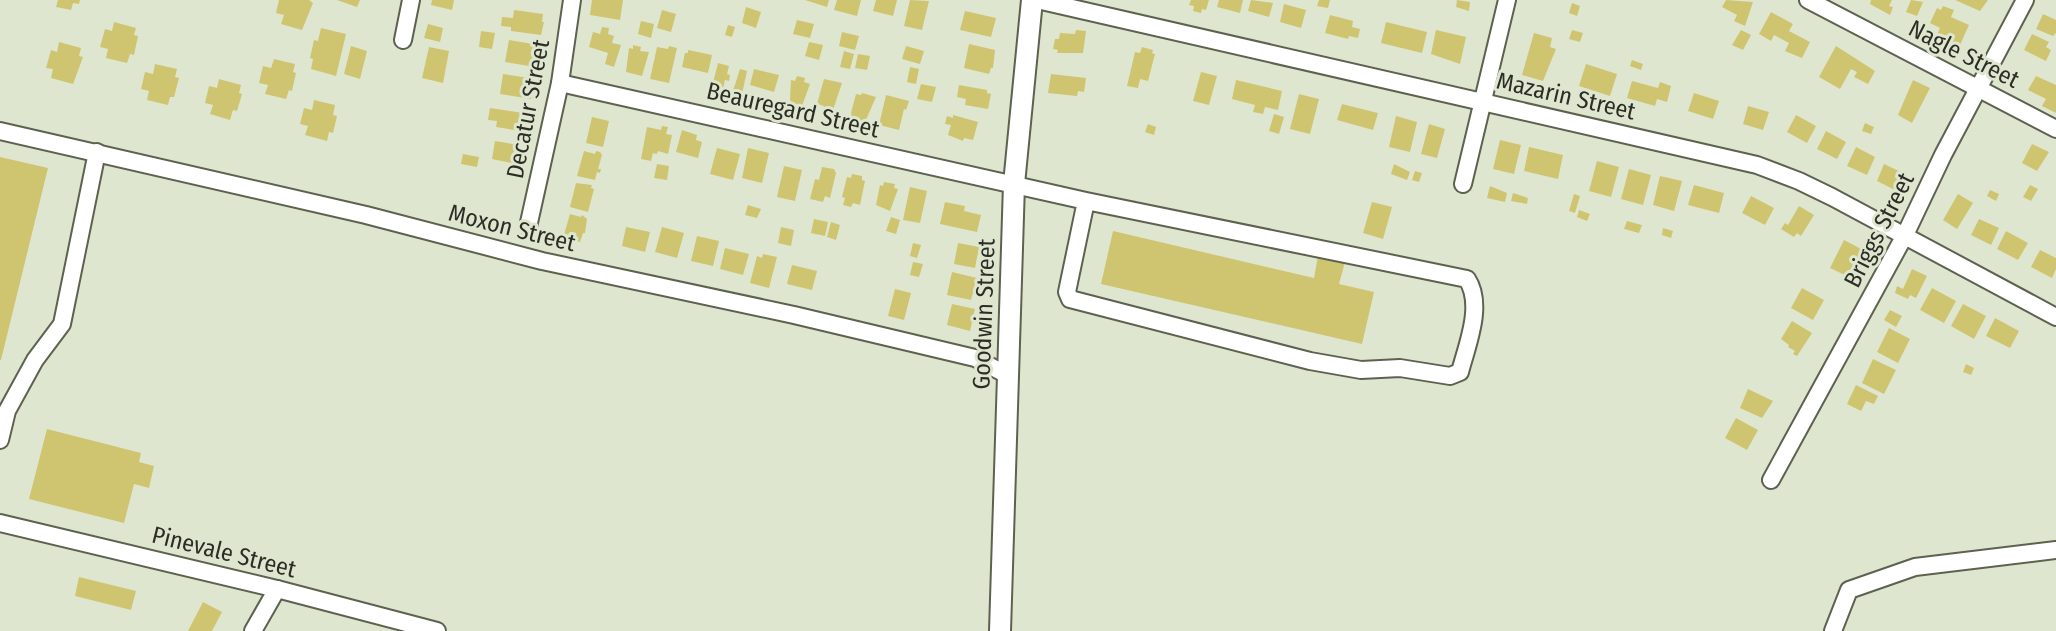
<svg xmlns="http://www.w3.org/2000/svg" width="2056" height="631" font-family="'Fira Sans Condensed',sans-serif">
	<rect width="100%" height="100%" fill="#dfe6d0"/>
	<!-- building -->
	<g fill="#cfc570">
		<path d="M 58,0 L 80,0 L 79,4 L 73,3 L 71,10 L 56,7 Z"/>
		<path d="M 279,0 L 309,0 L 313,3 L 302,30 L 281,24 L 284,15 L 276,13 Z"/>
		<path d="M 337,0 L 360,0 L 357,7 Z"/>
		<path d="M 432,0 L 454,0 L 452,10 L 431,5 Z"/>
		<path d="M 592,0 L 623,0 L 620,20 L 590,15 Z"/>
		<path d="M 805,0 L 829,0 L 827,7 Z"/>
		<path d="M 837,0 L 861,0 L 857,16 L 834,10 Z"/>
		<path d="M 876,0 L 897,0 L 893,16 L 873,11 Z"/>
		<path d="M 910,0 L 929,1 L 922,30 L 904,26 Z"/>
		<path d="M 1191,0 L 1209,0 L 1206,10 L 1202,9 L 1201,13 L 1193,11 L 1194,6 L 1189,5 Z"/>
		<path d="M 1219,0 L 1243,0 L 1240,13 L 1217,7 Z"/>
		<path d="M 1251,0 L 1273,3 L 1269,17 L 1248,11 Z"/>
		<path d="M 1319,0 L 1330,0 L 1328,8 L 1317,6 Z"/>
		<path d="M 1457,0 L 1470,2 L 1469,11 L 1456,7 Z"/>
		<path d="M 1726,0 L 1753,2 L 1745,26 L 1734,21 L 1737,15 L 1722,7 Z"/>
		<path d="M 1871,0 L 1892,0 L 1889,6 L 1893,7 L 1890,15 L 1870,4 Z"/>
		<path d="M 1911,0 L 1923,2 L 1917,16 L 1906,12 Z"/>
		<path d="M 1955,0 L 1988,0 L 1980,11 Z"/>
		<path d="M 1572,3 L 1580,6 L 1577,16 L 1569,13 Z"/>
		<path d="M 1284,4 L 1306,10 L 1301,28 L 1280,22 Z"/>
		<path d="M 1943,6 L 1954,10 L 1951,17 L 1969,25 L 1960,45 L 1936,37 L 1940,28 L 1930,23 L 1937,8 L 1941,10 Z"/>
		<path d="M 746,7 L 761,12 L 756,28 L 742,23 Z"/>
		<path d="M 514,10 L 543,14 L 542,22 L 544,22 L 541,35 L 511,31 L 511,27 L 501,26 L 502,17 L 513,18 Z"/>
		<path d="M 662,10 L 676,14 L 671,32 L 657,28 Z"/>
		<path d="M 965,11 L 996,18 L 991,37 L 960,30 Z"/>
		<path d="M 1771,12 L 1793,24 L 1789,31 L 1810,42 L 1802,58 L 1785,51 L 1789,43 L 1774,35 L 1771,41 L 1759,34 Z"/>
		<path d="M 2043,14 L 2056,20 L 2056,33 L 2053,36 L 2036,29 Z"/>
		<path d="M 1330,15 L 1353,21 L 1352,27 L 1360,29 L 1358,38 L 1349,36 L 1348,39 L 1325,33 Z"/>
		<path d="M 797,20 L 814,24 L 810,38 L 793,34 Z"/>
		<path d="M 641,21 L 654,24 L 651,38 L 638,34 Z"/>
		<path d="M 114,22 L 136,28 L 134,35 L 138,36 L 134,55 L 130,54 L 127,63 L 106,58 L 108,49 L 100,47 L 105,29 L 112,31 Z"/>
		<path d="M 1386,22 L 1427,32 L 1422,53 L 1381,43 Z"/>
		<path d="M 428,24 L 443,28 L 440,42 L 424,38 Z"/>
		<path d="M 728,25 L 735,27 L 732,37 L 725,35 Z"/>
		<path d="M 602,27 L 609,28 L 608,34 L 614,36 L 612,43 L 621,45 L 614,67 L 605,64 L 608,53 L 589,47 L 593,32 L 600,34 Z"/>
		<path d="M 321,28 L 346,34 L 336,76 L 311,69 L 313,59 L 310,58 L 314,40 L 318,41 Z"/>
		<path d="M 1076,30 L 1086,31 L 1083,53 L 1057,53 L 1058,50 L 1053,49 L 1055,39 L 1059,39 L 1060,33 L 1075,34 Z"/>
		<path d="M 1436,30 L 1466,37 L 1460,64 L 1431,54 Z"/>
		<path d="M 1572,30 L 1583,33 L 1580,42 L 1569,39 Z"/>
		<path d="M 1741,30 L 1751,35 L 1743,50 L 1732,45 Z"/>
		<path d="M 481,31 L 495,33 L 492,49 L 479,47 Z"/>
		<path d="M 842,32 L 859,36 L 855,50 L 839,46 Z"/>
		<path d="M 1534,33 L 1552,38 L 1550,47 L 1556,49 L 1543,81 L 1522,75 Z"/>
		<path d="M 2032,34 L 2049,42 L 2046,47 L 2051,50 L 2046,61 L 2024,50 Z"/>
		<path d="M 509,40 L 539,45 L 535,67 L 505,62 Z"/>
		<path d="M 59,42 L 81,48 L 79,56 L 83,57 L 73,84 L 51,78 L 53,69 L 46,68 L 51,50 L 57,52 Z"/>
		<path d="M 809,42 L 823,45 L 819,60 L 805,56 Z"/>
		<path d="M 969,44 L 995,50 L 993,68 L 991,68 L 989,74 L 964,68 Z"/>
		<path d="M 633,45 L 641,47 L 640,51 L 649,52 L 642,76 L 626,72 L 629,48 L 633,49 Z"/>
		<path d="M 351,46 L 367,51 L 360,79 L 344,74 Z"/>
		<path d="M 669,46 L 677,48 L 669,83 L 650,79 L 657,47 L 668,49 Z"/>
		<path d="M 906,46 L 924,51 L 920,64 L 902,59 Z"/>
		<path d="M 1836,46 L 1875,71 L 1868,84 L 1854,77 L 1857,72 L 1851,69 L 1840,89 L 1819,77 Z"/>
		<path d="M 429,47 L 449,51 L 443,83 L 422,78 Z"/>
		<path d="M 1142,47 L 1153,50 L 1152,53 L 1155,54 L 1148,81 L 1140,79 L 1138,88 L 1127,86 L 1135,52 L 1140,53 Z"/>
		<path d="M 688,50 L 712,55 L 708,73 L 682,67 L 685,53 L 688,53 Z"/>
		<path d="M 844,51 L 854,54 L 850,69 L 840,67 Z"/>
		<path d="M 858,54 L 870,56 L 867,70 L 855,68 Z"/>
		<path d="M 274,59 L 295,64 L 293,72 L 296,73 L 292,91 L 289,90 L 286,99 L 265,94 L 268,85 L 259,83 L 263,66 L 271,68 Z"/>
		<path d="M 1632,60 L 1643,64 L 1641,70 L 1630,66 Z"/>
		<path d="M 718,63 L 729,66 L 727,74 L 730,75 L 729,81 L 725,80 L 723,89 L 712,87 Z"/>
		<path d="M 155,64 L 177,69 L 175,77 L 179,78 L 174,97 L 170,97 L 168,105 L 147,100 L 149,91 L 141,89 L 145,72 L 153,74 Z"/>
		<path d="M 1586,64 L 1617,74 L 1610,96 L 1579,86 Z"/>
		<path d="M 910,67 L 919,69 L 916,84 L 907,82 Z"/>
		<path d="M 740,69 L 747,71 L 742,94 L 733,91 Z"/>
		<path d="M 754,69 L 779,75 L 774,92 L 750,85 Z"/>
		<path d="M 1201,72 L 1217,76 L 1209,105 L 1193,101 Z"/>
		<path d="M 503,74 L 535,79 L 531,99 L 500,94 Z"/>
		<path d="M 1051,74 L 1086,78 L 1084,92 L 1078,91 L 1077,96 L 1048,93 Z"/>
		<path d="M 797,76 L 805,78 L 804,82 L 810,84 L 802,106 L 791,103 L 790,99 L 791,80 L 795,81 Z"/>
		<path d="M 2036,76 L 2056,85 L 2056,113 L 2042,106 L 2046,99 L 2028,90 Z"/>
		<path d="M 219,79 L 241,85 L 239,93 L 242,94 L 237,111 L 233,110 L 230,120 L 210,114 L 213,105 L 205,103 L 209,86 L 217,88 Z"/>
		<path d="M 824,79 L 842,83 L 832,113 L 823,111 L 824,106 L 817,104 Z"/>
		<path d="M 1236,80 L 1282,91 L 1278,110 L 1265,107 L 1263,114 L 1253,112 L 1255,105 L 1232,99 Z"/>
		<path d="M 1913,80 L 1930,88 L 1912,123 L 1898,115 Z"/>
		<path d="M 1632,81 L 1658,88 L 1660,82 L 1671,86 L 1667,102 L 1657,99 L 1655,106 L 1627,98 Z"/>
		<path d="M 921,84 L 936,87 L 932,102 L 917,99 Z"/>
		<path d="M 959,85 L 987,90 L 987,93 L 991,94 L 988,109 L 965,105 L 966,99 L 957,97 Z"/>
		<path d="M 862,93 L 876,97 L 865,122 L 852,118 L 851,113 L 856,94 L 861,95 Z"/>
		<path d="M 1694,93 L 1719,101 L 1713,119 L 1688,111 Z"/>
		<path d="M 1299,94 L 1319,99 L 1310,134 L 1290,129 Z"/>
		<path d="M 886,95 L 909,101 L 906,110 L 904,109 L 899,130 L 879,125 Z"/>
		<path d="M 314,100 L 335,105 L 333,115 L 337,116 L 333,133 L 329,132 L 327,141 L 305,135 L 308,126 L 300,124 L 304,108 L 312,110 Z"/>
		<path d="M 1342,104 L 1378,113 L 1373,130 L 1337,120 Z"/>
		<path d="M 1748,106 L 1769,112 L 1763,130 L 1743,124 Z"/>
		<path d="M 490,108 L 524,113 L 523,117 L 526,118 L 525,127 L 521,127 L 520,131 L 496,127 L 497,121 L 488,120 Z"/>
		<path d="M 1274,114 L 1284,117 L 1279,134 L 1269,131 Z"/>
		<path d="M 953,115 L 978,122 L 973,140 L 964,138 L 963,141 L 948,135 L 951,125 L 945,124 L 947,116 L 953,118 Z"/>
		<path d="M 1796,115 L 1816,126 L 1807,143 L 1787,132 Z"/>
		<path d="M 1396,116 L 1417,122 L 1410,152 L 1389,147 Z"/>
		<path d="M 592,117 L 609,121 L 603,147 L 586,143 Z"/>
		<path d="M 1865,123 L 1874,127 L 1871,134 L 1862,131 Z"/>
		<path d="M 1148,124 L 1156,127 L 1154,135 L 1145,132 Z"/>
		<path d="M 1429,124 L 1445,129 L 1437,158 L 1421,154 Z"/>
		<path d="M 662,126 L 668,127 L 666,134 L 672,135 L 668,154 L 658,151 L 657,154 L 653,153 L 651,161 L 641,159 L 647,127 L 661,130 Z"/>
		<path d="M 682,130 L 697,135 L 696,140 L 702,142 L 698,158 L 676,152 Z"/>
		<path d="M 1826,131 L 1846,142 L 1837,159 L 1817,149 Z"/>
		<path d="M 1500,140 L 1521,145 L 1514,174 L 1493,169 Z"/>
		<path d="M 495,141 L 518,145 L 518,149 L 522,150 L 521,160 L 517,159 L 516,164 L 492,159 Z"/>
		<path d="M 2032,144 L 2049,152 L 2037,171 L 2022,163 Z"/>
		<path d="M 1529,147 L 1563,155 L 1558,179 L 1524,171 Z"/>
		<path d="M 1856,147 L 1875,157 L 1867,175 L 1847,166 Z"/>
		<path d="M 717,148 L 740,154 L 733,180 L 710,174 Z"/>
		<path d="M 748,148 L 769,153 L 762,183 L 742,178 Z"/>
		<path d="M 584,151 L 595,154 L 596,151 L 600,152 L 602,155 L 598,169 L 601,169 L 600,173 L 597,172 L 595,180 L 577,176 Z"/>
		<path d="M 463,154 L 479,157 L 477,167 L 461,164 Z"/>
		<path d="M 0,157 L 48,168 L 1,360 L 0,360 Z"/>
		<path d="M 1597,161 L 1619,167 L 1611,197 L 1589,191 Z"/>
		<path d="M 657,164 L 669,166 L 667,180 L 654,178 Z"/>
		<path d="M 1394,164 L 1410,172 L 1407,180 L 1391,174 Z"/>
		<path d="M 1884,164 L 1903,173 L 1895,190 L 1877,181 Z"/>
		<path d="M 784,166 L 802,170 L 795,201 L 777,197 Z"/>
		<path d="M 822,167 L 834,169 L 836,173 L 830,198 L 825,196 L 823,202 L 810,199 L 815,179 L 819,180 Z"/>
		<path d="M 1629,169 L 1651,175 L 1643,205 L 1621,199 Z"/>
		<path d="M 1415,171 L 1422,173 L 1419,182 L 1412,180 Z"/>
		<path d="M 852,174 L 862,176 L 862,180 L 865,181 L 860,205 L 853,203 L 851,207 L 843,205 L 845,198 L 842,197 L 847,177 L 851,178 Z"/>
		<path d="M 1660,176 L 1682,181 L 1674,211 L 1653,205 Z"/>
		<path d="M 884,182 L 895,184 L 894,188 L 898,189 L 890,211 L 876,205 L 880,185 L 883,186 Z"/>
		<path d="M 576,183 L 592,185 L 591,188 L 594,189 L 588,212 L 570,207 Z"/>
		<path d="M 1694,185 L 1724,193 L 1719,213 L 1688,205 Z"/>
		<path d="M 2030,185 L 2038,189 L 2031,201 L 2023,197 Z"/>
		<path d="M 1490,186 L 1507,193 L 1505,202 L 1487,198 Z"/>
		<path d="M 910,187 L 927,191 L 920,223 L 903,220 Z"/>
		<path d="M 1990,190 L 1999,194 L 1996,201 L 1987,196 Z"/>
		<path d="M 1513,193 L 1528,198 L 1527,204 L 1511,201 Z"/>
		<path d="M 1574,194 L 1580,196 L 1575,213 L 1569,211 Z"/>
		<path d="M 1958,194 L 1973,203 L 1957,229 L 1943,220 Z"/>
		<path d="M 1751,196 L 1774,208 L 1765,225 L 1742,213 Z"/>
		<path d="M 945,202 L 965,206 L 964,211 L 981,215 L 977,232 L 940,224 Z"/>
		<path d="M 1372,202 L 1392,207 L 1383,239 L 1363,233 Z"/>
		<path d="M 748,205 L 761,209 L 757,218 L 745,215 Z"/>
		<path d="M 1799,206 L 1814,215 L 1801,236 L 1797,233 L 1794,237 L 1781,229 L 1785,223 L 1788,225 Z"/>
		<path d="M 1579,210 L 1590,214 L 1587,221 L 1577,217 Z"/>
		<path d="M 570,214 L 581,217 L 582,215 L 587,219 L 585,233 L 583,233 L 580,242 L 563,238 Z"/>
		<path d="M 891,217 L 900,220 L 896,234 L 886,231 Z"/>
		<path d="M 814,219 L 828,222 L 825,236 L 811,233 Z"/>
		<path d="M 1979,219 L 1999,228 L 1991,245 L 1971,235 Z"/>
		<path d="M 1627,221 L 1642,225 L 1639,233 L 1624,229 Z"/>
		<path d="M 831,222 L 840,225 L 836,240 L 827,237 Z"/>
		<path d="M 626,227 L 650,232 L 645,252 L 622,246 Z"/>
		<path d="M 662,227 L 684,233 L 677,258 L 655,252 Z"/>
		<path d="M 781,227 L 794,230 L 791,246 L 778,243 Z"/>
		<path d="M 1663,228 L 1673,231 L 1671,238 L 1662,235 Z"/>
		<path d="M 1113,231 L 1314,278 L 1318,256 L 1345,262 L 1339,284 L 1374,292 L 1362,344 L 1101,284 Z"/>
		<path d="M 2006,231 L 2028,243 L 2018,260 L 1997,249 Z"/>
		<path d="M 697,236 L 719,241 L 713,266 L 691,261 Z"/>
		<path d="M 1844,240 L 1863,250 L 1849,277 L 1830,268 Z"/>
		<path d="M 913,243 L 921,245 L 917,258 L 910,256 Z"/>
		<path d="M 958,243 L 979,247 L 975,268 L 954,264 Z"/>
		<path d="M 725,248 L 749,254 L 743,275 L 720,269 Z"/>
		<path d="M 2040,250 L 2056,258 L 2056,269 L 2052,278 L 2031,267 Z"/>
		<path d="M 763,254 L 777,257 L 769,288 L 750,283 L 757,256 L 762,258 Z"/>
		<path d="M 913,262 L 923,264 L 919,277 L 910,275 Z"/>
		<path d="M 792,265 L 817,271 L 812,290 L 787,284 Z"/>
		<path d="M 1912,269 L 1927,276 L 1916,298 L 1910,295 L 1908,299 L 1895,293 L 1897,286 L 1903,289 Z"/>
		<path d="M 952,272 L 977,278 L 971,300 L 947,295 Z"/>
		<path d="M 1802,288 L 1824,300 L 1813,320 L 1791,308 Z"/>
		<path d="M 1932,288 L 1956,301 L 1944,323 L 1920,310 Z"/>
		<path d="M 895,289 L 911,293 L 904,320 L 888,316 Z"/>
		<path d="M 952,304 L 975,309 L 970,331 L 947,325 Z"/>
		<path d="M 1963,304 L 1986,316 L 1974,339 L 1951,326 Z"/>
		<path d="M 1890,310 L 1902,316 L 1896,327 L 1884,320 Z"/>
		<path d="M 1995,318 L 2019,331 L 2010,348 L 1986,336 Z"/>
		<path d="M 1792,321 L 1812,333 L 1797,356 L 1793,354 L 1795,351 L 1788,347 L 1789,345 L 1781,339 Z"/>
		<path d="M 1889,328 L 1910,339 L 1898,363 L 1877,352 Z"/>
		<path d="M 1873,359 L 1896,370 L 1884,394 L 1862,383 Z"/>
		<path d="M 1966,364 L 1974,368 L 1971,375 L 1963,372 Z"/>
		<path d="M 1856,385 L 1878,396 L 1874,404 L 1866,401 L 1861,411 L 1847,404 Z"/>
		<path d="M 1748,389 L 1773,401 L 1762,418 L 1740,408 Z"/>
		<path d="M 1736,418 L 1758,430 L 1747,450 L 1725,438 Z"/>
		<path d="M 47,429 L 141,453 L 139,462 L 154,466 L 149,488 L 134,484 L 124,523 L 29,499 Z"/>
		<path d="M 79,577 L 136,591 L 131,610 L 75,596 Z"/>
		<path d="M 203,602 L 222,612 L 212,631 L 188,631 Z"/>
	</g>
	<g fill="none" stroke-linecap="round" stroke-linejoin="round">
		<!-- minor casing -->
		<g stroke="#5c624f" stroke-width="20">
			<g id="minor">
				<path d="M 1037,0 L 1757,165 L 1799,181 L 1832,197 L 2056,317"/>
				<path d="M 1808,0 L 2056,129"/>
				<path d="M 403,40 L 411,0"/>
				<path d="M 560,83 L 1086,201 L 1467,279 C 1484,305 1467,345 1460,372 L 1450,376 L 1400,368 L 1361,370 L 1310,361 L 1070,299 L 1067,292 L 1086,201"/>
				<path d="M 0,131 L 366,215 L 542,261 L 794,315 L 975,358 L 1009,376"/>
				<path d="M 1463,184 L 1507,0"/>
				<path d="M 528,227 L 560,83 L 572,0"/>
				<path d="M 0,440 L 7,411 L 35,360 L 62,324 L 97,152"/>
				<path d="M 1771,480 L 1905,235 L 1943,155 L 2025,0"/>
				<path d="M 0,523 L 277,589 L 437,631"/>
				<path d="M 253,631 L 277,589"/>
				<path d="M 1833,631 L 1849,590 L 1915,567 L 2056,550"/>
			</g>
		</g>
		<!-- major casing -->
		<g stroke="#5c624f" stroke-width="24">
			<path id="major" d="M 1000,631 L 1014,184 L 1032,0"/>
		</g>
		<!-- minor -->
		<use href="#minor" stroke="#fff" stroke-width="16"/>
		<!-- major -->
		<use href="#major" stroke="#fff" stroke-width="20"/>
	</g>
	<g text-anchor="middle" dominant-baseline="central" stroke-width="6" stroke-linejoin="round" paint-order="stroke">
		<!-- street labels -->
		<g font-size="24" fill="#2c2e26" stroke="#dfe6d0">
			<text transform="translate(1964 54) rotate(27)">Nagle Street</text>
			<text transform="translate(1566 96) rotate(13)">Mazarin Street</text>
			<text transform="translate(528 109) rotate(-79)">Decatur Street</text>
			<text transform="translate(793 110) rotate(13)">Beauregard Street</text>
			<text transform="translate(512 228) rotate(14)">Moxon Street</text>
			<text transform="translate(1879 230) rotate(-63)">Briggs Street</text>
			<text transform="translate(984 314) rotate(-88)">Goodwin Street</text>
			<text transform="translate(224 552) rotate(14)">Pinevale Street</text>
		</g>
	</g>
</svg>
